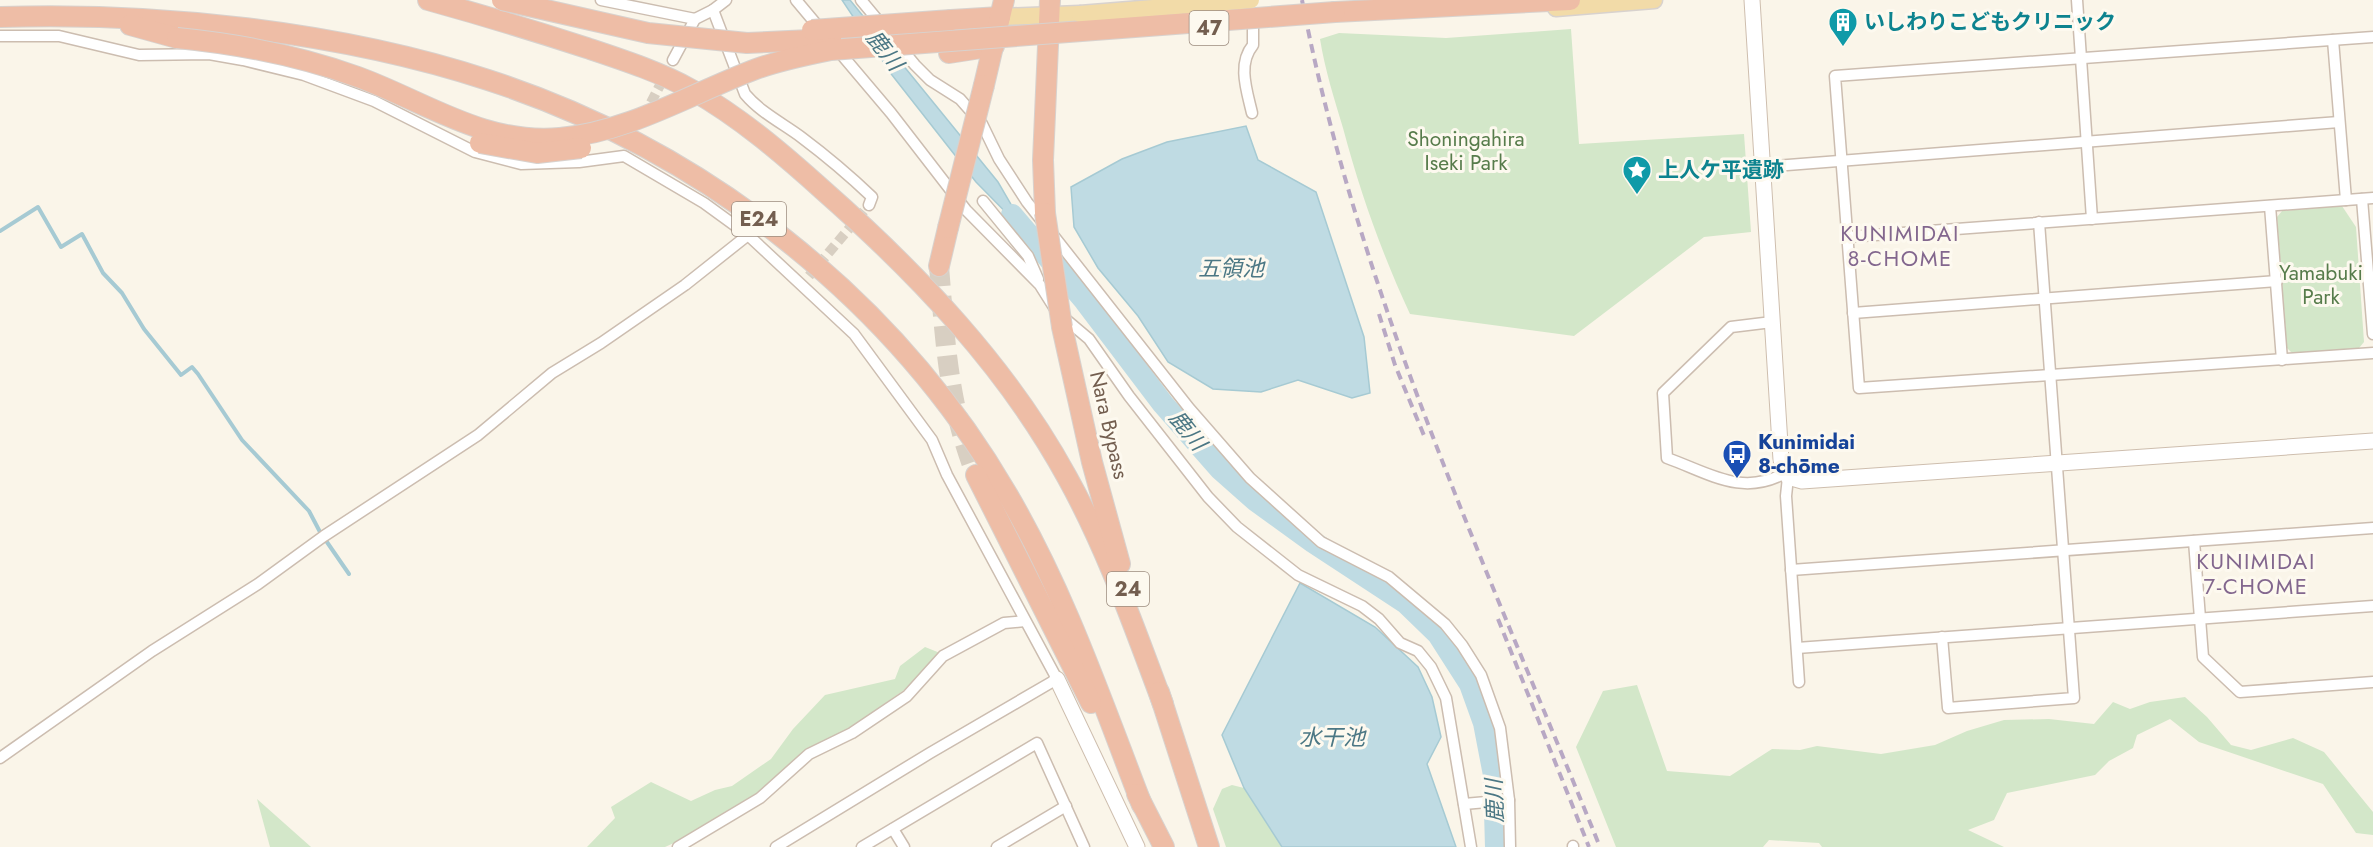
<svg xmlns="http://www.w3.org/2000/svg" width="2373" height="847" font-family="Jost,'Noto Sans JP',sans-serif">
	<rect width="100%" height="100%" fill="#faf5e9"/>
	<!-- green -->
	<g fill="#d3e7c9">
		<path d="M 1571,29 L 1579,144 L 1744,134 L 1751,232 L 1704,237 L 1574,336 L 1410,314 C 1382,254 1360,192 1343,128 C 1334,98 1325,70 1320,39 L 1339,33 L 1446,38 Z"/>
		<path d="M 2342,206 L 2356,227 L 2364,342 L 2359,348 L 2292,353 L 2287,348 L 2277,217 L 2282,211 Z"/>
		<path d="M 925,647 L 940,653 L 904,690 L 849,729 L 806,750 L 758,794 L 685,838 L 665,847 L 587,847 L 615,818 L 611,807 L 651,782 L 691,801 L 715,790 L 732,786 L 771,759 L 793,729 L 825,695 L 895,679 L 900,666 Z"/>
		<path d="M 1637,685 L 1667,771 L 1730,776 L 1772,749 L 1800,750 L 1817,746 L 1881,754 L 1935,745 L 1967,731 L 2004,720 L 2049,719 L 2094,724 L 2113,702 L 2130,709 L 2150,702 L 2185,697 L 2207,717 L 2231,745 L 2251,750 L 2293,738 L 2324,752 L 2373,812 L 2373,835 L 2356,833 L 2323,784 L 2199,742 L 2170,719 L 2137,735 L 2133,748 L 2109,761 L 2095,775 L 2007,793 L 1994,820 L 1968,830 L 2004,847 L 1822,847 L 1819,843 L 1769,840 L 1763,847 L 1616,847 L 1576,747 L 1603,691 Z"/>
		<path d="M 1232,785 L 1244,788 L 1282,847 L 1226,847 L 1213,809 L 1222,789 Z"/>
		<path d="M 257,799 L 311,847 L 270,847 Z"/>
	</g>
	<!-- water -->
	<g fill="#bfdbe3" stroke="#a6cad3" stroke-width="1.5">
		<path d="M 842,0 L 850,0 L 998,182 L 1030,237 L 976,182 L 892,75 Z"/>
		<path d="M 1246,126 L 1258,160 L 1316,192 L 1364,337 L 1370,393 L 1352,398 L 1298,380 L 1261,392 L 1213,389 L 1168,362 L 1138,316 L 1098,268 L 1074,227 L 1071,187 L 1122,159 L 1167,142 Z"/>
		<path d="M 1300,583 L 1375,627 L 1418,667 L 1432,697 L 1441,737 L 1427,764 L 1456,847 L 1282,847 L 1244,788 L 1222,735 Z"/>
	</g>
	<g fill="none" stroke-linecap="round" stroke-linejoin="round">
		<!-- stream -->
		<path stroke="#a6cad3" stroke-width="4" d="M 0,231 L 38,207 L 61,247 L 82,234 L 103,273 L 122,293 L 144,329 L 181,375 L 192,367 L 198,374 L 242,440 L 309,511 L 320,532 L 349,574"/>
		<!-- river -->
		<path stroke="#bfdbe3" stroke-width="22" d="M 1012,215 L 1085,301 L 1163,404 L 1220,469 L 1255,500 L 1313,542 L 1406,603 L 1438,634 L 1470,684 L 1484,723 L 1494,775 L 1496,847"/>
		<!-- street-tunnel -->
		<g stroke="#d8cfc2" stroke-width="10" stroke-dasharray="10 5" stroke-linecap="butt">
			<path d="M 644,116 L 673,60"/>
			<path d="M 809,276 L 869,205"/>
		</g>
		<!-- highway-tunnel -->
		<path stroke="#d8cfc2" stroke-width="20" stroke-dasharray="20 10" stroke-linecap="butt" d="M 939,266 C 945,340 948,405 976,475"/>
		<!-- street casing -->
		<g stroke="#ccbdb0" stroke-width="13">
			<g id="street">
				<path d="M 601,0 L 695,19"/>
				<path d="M 796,0 L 822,31"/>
				<path d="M 861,0 L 915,65 L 930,80 L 960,99 L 982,124 L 999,159 L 1027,202 L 1189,408 L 1250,478 L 1321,542 L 1389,577 L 1445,624 L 1462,645 L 1481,675 L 1500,728 L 1509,800 L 1510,847"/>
				<path d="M 2077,0 L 2092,219"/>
				<path d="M 713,10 L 726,0"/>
				<path d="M 0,36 L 59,36 L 139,55 L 209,54 L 243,60 L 304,75 L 374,101 L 475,152 L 521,164 L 579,162 L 624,156 L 704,203 L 748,235 L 854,334 L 932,440 L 947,475 L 1057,679 L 930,753 L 776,847"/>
				<path d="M 2373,37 L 1835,76 L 1859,388 L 2373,353"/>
				<path d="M 2333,40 L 2346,200"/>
				<path d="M 836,48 L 891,113 L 966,210 L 1040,285 L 1057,312 L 1089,339 L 1129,396 L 1208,497 L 1237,527 L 1298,575 L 1362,606 L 1379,619 L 1400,643 L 1418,651 L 1431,667 L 1446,698 L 1471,847"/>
				<path d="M 673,60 L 695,19 L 713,10 L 745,94 C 760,112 782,123 801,137 C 825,155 850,176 872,197 L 869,205"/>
				<path d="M 1252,113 C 1247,91 1237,64 1253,45 L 1253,15"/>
				<path d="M 1762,167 L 2339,122"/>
				<path d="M 2362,199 L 2373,334"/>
				<path d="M 983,201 L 1028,256 L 1038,279"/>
				<path d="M 2270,206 L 2282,360"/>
				<path d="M 1848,237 L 2373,198"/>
				<path d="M 1853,313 L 2277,281"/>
				<path d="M 1772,322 L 1731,327 L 1663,393 L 1667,458 C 1709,473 1742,497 1785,473"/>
				<path d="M 1788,477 L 1786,496 L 1799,682"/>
				<path d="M 2194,541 L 2203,657 L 2240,692 L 2373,682"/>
				<path d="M 1791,570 L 2373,528"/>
				<path d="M 1942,637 L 1948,708 L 2074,698 L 2039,222"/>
				<path d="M 1797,648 L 2373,606"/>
				<path d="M 0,758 L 152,651 L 258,584 L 324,536 L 478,435 L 552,373 L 601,343 L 685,285 L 748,235"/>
				<path d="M 1464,804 L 1509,800"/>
				<path d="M 893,829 L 904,847"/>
				<path d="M 1573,846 L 1573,847"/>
				<path d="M 678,847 L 760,798 L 809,754 L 852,733 L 907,696 L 943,656 L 1004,623 L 1025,621"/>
				<path d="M 862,847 L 1037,743 L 1084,847"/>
				<path d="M 997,847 L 1066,806"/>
			</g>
		</g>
		<!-- secondary casing -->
		<g stroke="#cebeae" stroke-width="17">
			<g id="secondary">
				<path d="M 1752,0 L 1781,460 L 1788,477 L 1802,481 L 2373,441"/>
				<path d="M 1057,679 L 1137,847"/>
			</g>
		</g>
		<!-- primary casing -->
		<g stroke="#d8d2ce" stroke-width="19">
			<g id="primary">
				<path d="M 1556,8 L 1654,0"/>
				<path d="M 1000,17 L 1080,14"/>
			</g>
		</g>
		<!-- highway casing -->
		<g stroke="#d8d2ce" stroke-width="22">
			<g id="highway">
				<path d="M 428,0 C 482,15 535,31 587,48 C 623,60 660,72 692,90 C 741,118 783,154 824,191 C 918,274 1007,367 1067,477 C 1107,549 1134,627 1163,704"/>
				<path d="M 1335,12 L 1570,0"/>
				<path d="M 0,17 C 157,12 338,31 488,80 C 701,149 892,297 1006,492 C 1064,590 1101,699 1142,805"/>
				<path d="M 951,20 L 1000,17"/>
				<path d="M 130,25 L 177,38"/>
				<path d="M 949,53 L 994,46"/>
				<path d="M 984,85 L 1004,0"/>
				<path d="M 1045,213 L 1043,160 L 1050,0"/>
				<path d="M 939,266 L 948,228"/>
				<path d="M 1062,327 L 1092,462 L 1120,564"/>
				<path d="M 976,475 L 1091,703"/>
				<path d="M 1159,692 L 1209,847"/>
				<path d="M 1137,794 L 1164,847"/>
			</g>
		</g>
		<!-- street -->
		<use href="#street" stroke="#fff" stroke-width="10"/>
		<!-- secondary -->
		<use href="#secondary" stroke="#fff" stroke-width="15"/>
		<!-- primary -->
		<use href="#primary" stroke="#f2dba8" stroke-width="16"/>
		<!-- highway -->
		<use href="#highway" stroke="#eebda6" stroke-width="20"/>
		<!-- rail -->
		<g stroke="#b8a8c4" stroke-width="4" stroke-dasharray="9 6" stroke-linecap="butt">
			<path d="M 1302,0 C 1359,295 1488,570 1600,847"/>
			<path d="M 1379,314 L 1395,365 L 1425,438"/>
			<path d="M 1498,619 L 1589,847"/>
		</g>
		<!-- primary-bridge casing -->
		<g stroke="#d8d2ce" stroke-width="19" stroke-linecap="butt">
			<path id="primary-bridge" d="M 1080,14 L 1251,0"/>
		</g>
		<!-- highway-bridge casing -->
		<g stroke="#d8d2ce" stroke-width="22" stroke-linecap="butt">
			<g id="highway-bridge">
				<path d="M 502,0 L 648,33 L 747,43 L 831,39"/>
				<path d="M 812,30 L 951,20"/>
				<path d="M 177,38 C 239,44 300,56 358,77 C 426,102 484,145 560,138 C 629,132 692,93 756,69 C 781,60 806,55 831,50 L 1335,12"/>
				<path d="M 480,143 L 537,153 L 581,148"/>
				<path d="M 1045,213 L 1062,327"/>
				<path d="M 948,228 L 984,85"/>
			</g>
		</g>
		<!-- primary-bridge -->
		<use href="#primary-bridge" stroke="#f2dba8" stroke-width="16"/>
		<!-- highway-bridge -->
		<use href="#highway-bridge" stroke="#eebda6" stroke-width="20"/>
	</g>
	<!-- icons -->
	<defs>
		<g id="building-pin" transform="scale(1.5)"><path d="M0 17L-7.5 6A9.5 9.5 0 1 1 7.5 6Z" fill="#0f9aa8" stroke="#fdf9ef"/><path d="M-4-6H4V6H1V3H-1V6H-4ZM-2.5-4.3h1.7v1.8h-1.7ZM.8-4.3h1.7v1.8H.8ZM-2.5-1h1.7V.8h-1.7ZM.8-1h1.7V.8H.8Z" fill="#fff"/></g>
		<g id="sight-pin" transform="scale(1.5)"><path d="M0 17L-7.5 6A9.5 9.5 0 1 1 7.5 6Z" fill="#0f9aa8" stroke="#fdf9ef"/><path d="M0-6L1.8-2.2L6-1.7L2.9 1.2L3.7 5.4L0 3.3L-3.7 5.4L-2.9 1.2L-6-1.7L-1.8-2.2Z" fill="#fff"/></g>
		<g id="bus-pin" transform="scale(1.5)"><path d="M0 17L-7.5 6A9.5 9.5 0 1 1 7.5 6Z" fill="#1a4fb4" stroke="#fdf9ef"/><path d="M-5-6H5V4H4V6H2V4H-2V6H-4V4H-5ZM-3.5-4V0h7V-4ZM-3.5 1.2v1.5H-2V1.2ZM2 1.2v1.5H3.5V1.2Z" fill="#fff"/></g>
	</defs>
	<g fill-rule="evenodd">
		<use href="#building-pin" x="1843" y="22"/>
		<use href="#sight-pin" x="1637" y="170"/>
		<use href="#bus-pin" x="1737" y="454"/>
	</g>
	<g text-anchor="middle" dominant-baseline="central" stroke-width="6" stroke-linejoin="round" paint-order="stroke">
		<!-- shield labels -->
		<g fill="#fdf9ef" stroke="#9c8c7f" stroke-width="1.5">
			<rect x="1189.5" y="11" width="39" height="34" rx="4.5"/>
			<rect x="732" y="202" width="54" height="34" rx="4.5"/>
			<rect x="1107" y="572" width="42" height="34" rx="4.5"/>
		</g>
		<g font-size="20" font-weight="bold" fill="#735e4f">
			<text x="1209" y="28">47</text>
			<text x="759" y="219">E24</text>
			<text x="1128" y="589">24</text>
		</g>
		<!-- culture labels -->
		<g font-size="21" font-weight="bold" fill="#0d838f" stroke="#fdf9ef" text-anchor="start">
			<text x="1864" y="22">いしわりこどもクリニック</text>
			<text x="1658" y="170">上人ケ平遺跡</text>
		</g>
		<!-- park labels -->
		<g font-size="21" fill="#577c4b" stroke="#fdf9ef">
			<text x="1466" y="139">Shoningahira<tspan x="1466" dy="24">Iseki Park</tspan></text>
			<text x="2321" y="273">Yamabuki<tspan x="2321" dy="24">Park</tspan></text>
		</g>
		<!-- street labels -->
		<g font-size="21" fill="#735e4f" stroke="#fdf9ef">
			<text transform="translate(1109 425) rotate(77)">Nara Bypass</text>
		</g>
		<!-- transit labels -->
		<g font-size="21" font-weight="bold" fill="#164399" stroke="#fdf9ef" text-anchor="start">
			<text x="1758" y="442">Kunimidai<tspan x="1758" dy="24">8-chōme</tspan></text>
		</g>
		<!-- water labels -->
		<g font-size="22" font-style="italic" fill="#4b7784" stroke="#fdf9ef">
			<text transform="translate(885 50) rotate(52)">鹿川</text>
			<text x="1231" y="268">五領池</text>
			<text transform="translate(1188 430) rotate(51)">鹿川</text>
			<text x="1332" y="737">水干池</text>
			<text transform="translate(1494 801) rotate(-92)">鹿川</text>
		</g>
		<!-- neighbourhood labels -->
		<g font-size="22" letter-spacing="1.5" fill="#83678e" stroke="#fdf9ef">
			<text x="1900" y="233">KUNIMIDAI<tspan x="1900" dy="25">8-CHOME</tspan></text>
			<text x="2256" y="561">KUNIMIDAI<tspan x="2256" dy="25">7-CHOME</tspan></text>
		</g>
	</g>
</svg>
